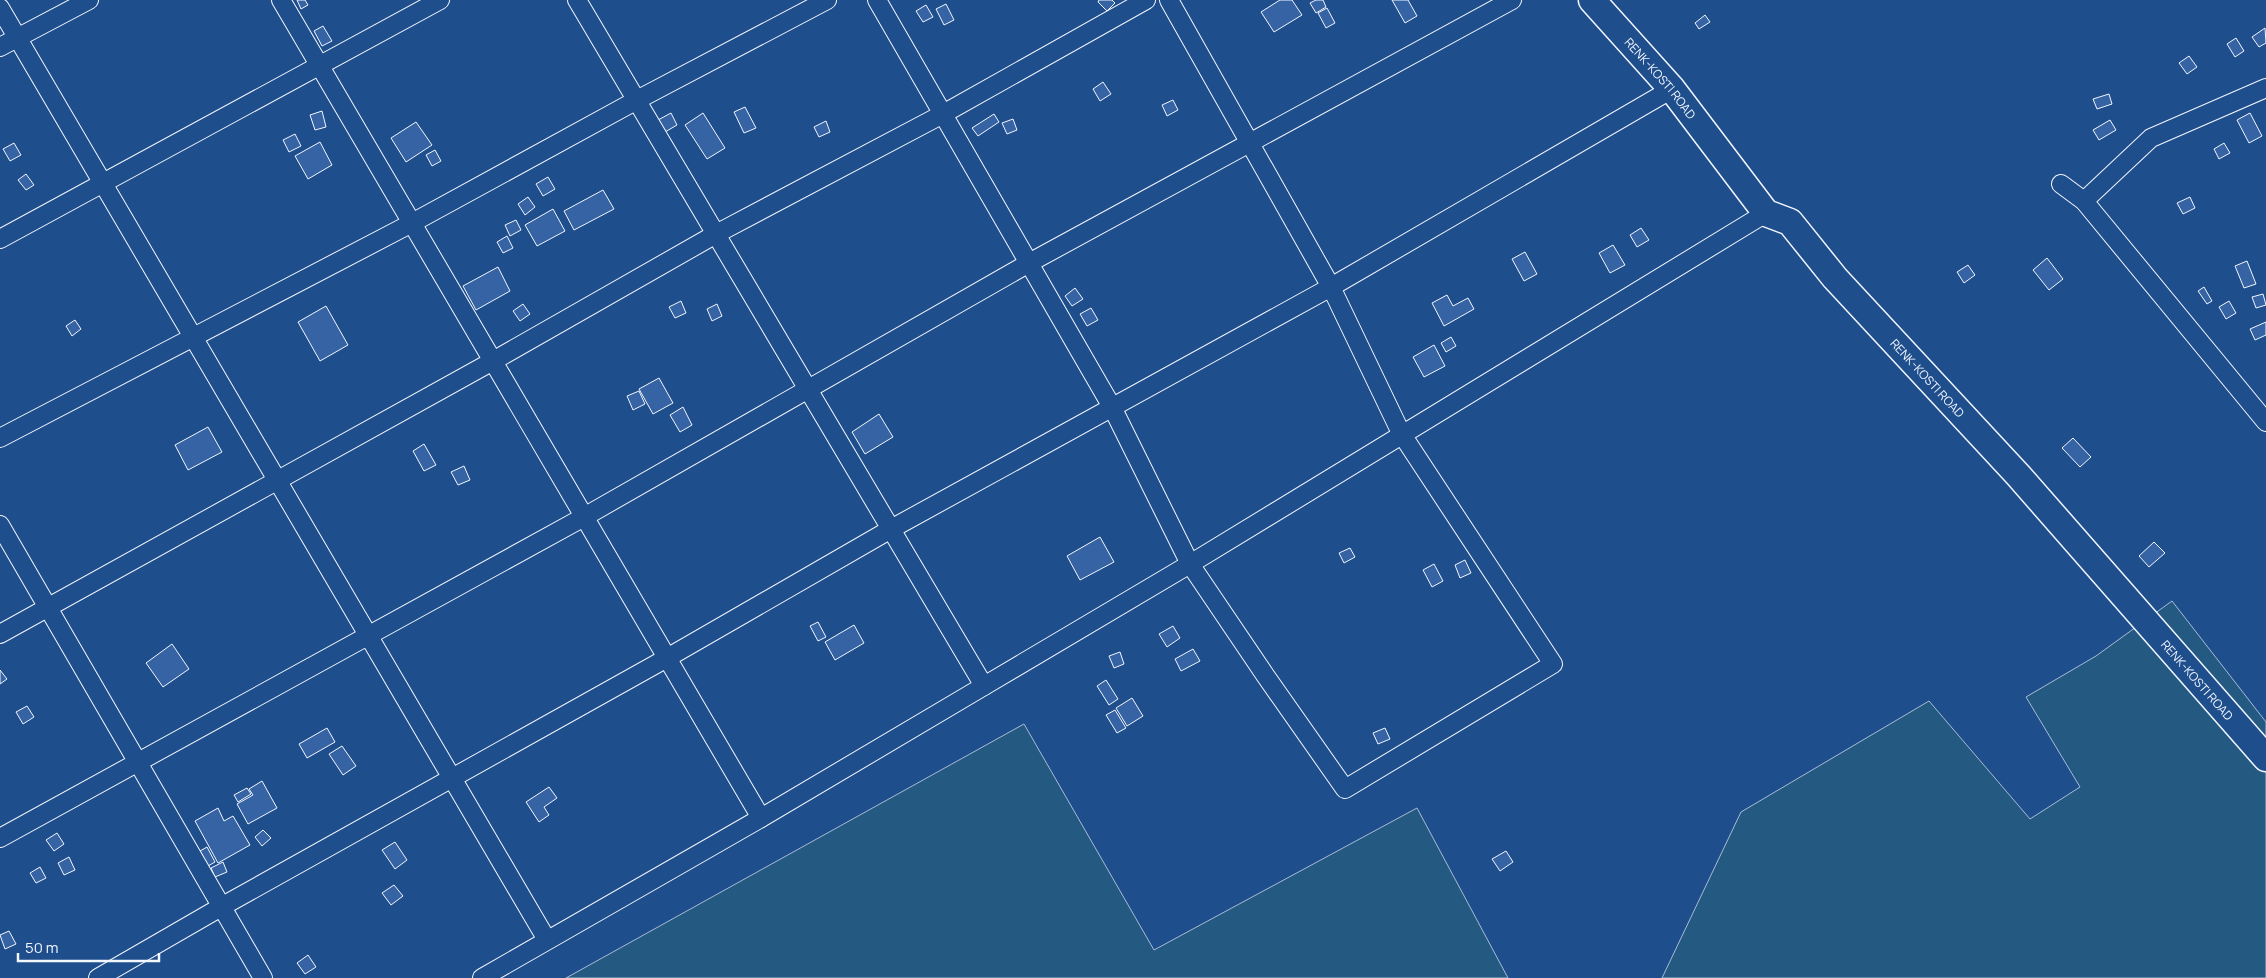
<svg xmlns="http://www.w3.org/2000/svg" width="2266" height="978" font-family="Manrope,sans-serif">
	<rect width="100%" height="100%" fill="#1f4e8c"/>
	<!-- green -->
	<g fill="#245a82" stroke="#a8bbd7">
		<path d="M 2172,601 L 2266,722 L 2266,978 L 1662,978 L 1741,812 L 1929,701 L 2030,819 L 2080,787 L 2026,697 L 2096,656 Z"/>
		<path d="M 1024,724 L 1154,950 L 1417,808 L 1508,978 L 566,978 Z"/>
	</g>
	<!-- building -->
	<g fill="#3563a3" stroke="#f2f6ff">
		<path d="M 297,0 L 305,0 L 308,5 L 301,9 Z"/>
		<path d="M 1099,0 L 1112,0 L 1115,3 L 1107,11 L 1098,2 Z"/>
		<path d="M 1280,0 L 1292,0 L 1302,15 L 1274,32 L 1261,12 Z"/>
		<path d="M 1316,0 L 1323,0 L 1326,7 L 1316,13 L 1310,3 Z"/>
		<path d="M 1392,0 L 1408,0 L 1417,16 L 1405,23 Z"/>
		<path d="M 946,4 L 954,20 L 944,25 L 936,9 Z"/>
		<path d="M 926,5 L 933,17 L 923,22 L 916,11 Z"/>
		<path d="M 1327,8 L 1335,23 L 1326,28 L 1318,13 Z"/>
		<path d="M 1705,15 L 1710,22 L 1699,29 L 1695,23 Z"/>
		<path d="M 323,26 L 332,41 L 322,46 L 314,31 Z"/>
		<path d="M 2265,28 L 2266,43 L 2259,47 L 2252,37 Z"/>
		<path d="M 2236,38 L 2244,51 L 2235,57 L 2227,44 Z"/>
		<path d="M 2189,56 L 2197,67 L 2187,74 L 2179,63 Z"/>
		<path d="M 1103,82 L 1111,94 L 1100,101 L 1093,89 Z"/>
		<path d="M 2109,94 L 2112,104 L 2097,109 L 2093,99 Z"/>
		<path d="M 1173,100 L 1178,110 L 1167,116 L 1162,105 Z"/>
		<path d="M 745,107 L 756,128 L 744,133 L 734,112 Z"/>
		<path d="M 322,111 L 326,127 L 315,130 L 310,115 Z"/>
		<path d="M 671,113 L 677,125 L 665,132 L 658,120 Z"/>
		<path d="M 703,113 L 725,148 L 707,159 L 685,125 Z"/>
		<path d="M 2250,113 L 2262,136 L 2249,143 L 2237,120 Z"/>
		<path d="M 994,114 L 999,122 L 978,136 L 972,128 Z"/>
		<path d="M 1013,119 L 1017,130 L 1007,134 L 1002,123 Z"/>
		<path d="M 2110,120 L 2116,130 L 2099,140 L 2093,130 Z"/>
		<path d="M 826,121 L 830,132 L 819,137 L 814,127 Z"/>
		<path d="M 416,122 L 432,145 L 406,162 L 391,138 Z"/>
		<path d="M 295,134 L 301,146 L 289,152 L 283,140 Z"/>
		<path d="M 320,142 L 332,165 L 308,179 L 295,156 Z"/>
		<path d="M 14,143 L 21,155 L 10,161 L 3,149 Z"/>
		<path d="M 2224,143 L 2230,153 L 2219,159 L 2214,149 Z"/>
		<path d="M 435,150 L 441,161 L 432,166 L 426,155 Z"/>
		<path d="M 26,174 L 34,185 L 26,190 L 18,180 Z"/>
		<path d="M 548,177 L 555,189 L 543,196 L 536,184 Z"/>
		<path d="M 603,190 L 614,209 L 574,230 L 564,211 Z"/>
		<path d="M 528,197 L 535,207 L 525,215 L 518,204 Z"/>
		<path d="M 2190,197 L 2195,208 L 2183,214 L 2177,203 Z"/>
		<path d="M 553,209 L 565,231 L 537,246 L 525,225 Z"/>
		<path d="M 516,220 L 521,230 L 510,236 L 505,225 Z"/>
		<path d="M 1641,228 L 1649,240 L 1637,247 L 1630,235 Z"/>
		<path d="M 507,236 L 513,248 L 503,253 L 497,242 Z"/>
		<path d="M 1613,245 L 1625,265 L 1610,273 L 1599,253 Z"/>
		<path d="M 1525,252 L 1537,274 L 1524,281 L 1512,259 Z"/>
		<path d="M 2047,258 L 2063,279 L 2049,290 L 2033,270 Z"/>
		<path d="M 2247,261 L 2256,284 L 2244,288 L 2235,266 Z"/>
		<path d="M 1968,265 L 1975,275 L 1964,283 L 1957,272 Z"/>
		<path d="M 498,267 L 510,291 L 476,310 L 463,286 Z"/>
		<path d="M 2204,287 L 2212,301 L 2207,304 L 2198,291 Z"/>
		<path d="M 1075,288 L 1083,299 L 1072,306 L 1065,296 Z"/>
		<path d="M 2263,294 L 2266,305 L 2256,308 L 2252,297 Z"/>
		<path d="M 1447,295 L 1453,306 L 1468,298 L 1474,309 L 1444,326 L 1432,303 Z"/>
		<path d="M 681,301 L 686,313 L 675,318 L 669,307 Z"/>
		<path d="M 2229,301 L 2236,313 L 2226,319 L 2219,307 Z"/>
		<path d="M 523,304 L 530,314 L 520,321 L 513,311 Z"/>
		<path d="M 717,304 L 722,316 L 712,321 L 707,309 Z"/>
		<path d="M 326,306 L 348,345 L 320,361 L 298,322 Z"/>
		<path d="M 1091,308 L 1098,320 L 1087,326 L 1080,314 Z"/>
		<path d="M 75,320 L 81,329 L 72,336 L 66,326 Z"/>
		<path d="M 2266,322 L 2266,335 L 2255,340 L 2250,329 Z"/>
		<path d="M 1451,337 L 1456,346 L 1446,352 L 1441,343 Z"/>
		<path d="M 1434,345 L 1445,366 L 1424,377 L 1413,357 Z"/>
		<path d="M 659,378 L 673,403 L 653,414 L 639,389 Z"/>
		<path d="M 639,391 L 645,404 L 633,410 L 627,396 Z"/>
		<path d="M 683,407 L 692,425 L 680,432 L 670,415 Z"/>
		<path d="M 879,414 L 893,437 L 865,454 L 852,432 Z"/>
		<path d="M 208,427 L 222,452 L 188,470 L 175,445 Z"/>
		<path d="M 2073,438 L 2091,457 L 2080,467 L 2062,448 Z"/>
		<path d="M 424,444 L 436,465 L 424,471 L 413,451 Z"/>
		<path d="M 464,466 L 470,480 L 458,485 L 451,472 Z"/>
		<path d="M 1100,537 L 1114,562 L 1080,580 L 1067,556 Z"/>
		<path d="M 2154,542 L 2165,553 L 2149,567 L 2139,556 Z"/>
		<path d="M 1350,548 L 1355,557 L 1344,563 L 1339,553 Z"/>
		<path d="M 1465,560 L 1471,573 L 1460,578 L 1455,565 Z"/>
		<path d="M 1434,564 L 1443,581 L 1432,587 L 1423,570 Z"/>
		<path d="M 818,622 L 826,637 L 818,641 L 810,626 Z"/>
		<path d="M 854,625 L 864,643 L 835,660 L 825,642 Z"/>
		<path d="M 1173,626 L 1180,638 L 1167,647 L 1159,634 Z"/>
		<path d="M 172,644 L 189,669 L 163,687 L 146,663 Z"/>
		<path d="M 1193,649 L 1200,661 L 1181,671 L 1175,659 Z"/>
		<path d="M 1120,652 L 1124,664 L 1114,668 L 1109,656 Z"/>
		<path d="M 0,670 L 7,679 L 0,684 Z"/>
		<path d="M 1106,680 L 1118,699 L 1109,705 L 1097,686 Z"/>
		<path d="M 1132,698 L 1143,716 L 1127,726 L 1116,708 Z"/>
		<path d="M 27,706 L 34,717 L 23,724 L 16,712 Z"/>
		<path d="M 1115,710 L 1126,728 L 1117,733 L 1106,715 Z"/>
		<path d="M 327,728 L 335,742 L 307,758 L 299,744 Z"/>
		<path d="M 1385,728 L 1390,739 L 1378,744 L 1373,733 Z"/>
		<path d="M 342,746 L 356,766 L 343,775 L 329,754 Z"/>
		<path d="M 262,781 L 277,808 L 248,824 L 237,804 L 253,795 L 249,789 Z"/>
		<path d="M 549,787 L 557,798 L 544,807 L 549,815 L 539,822 L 526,802 Z"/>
		<path d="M 247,788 L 251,794 L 238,802 L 234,795 Z"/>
		<path d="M 218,808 L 224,821 L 233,816 L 250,845 L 218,863 L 195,821 Z"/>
		<path d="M 263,830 L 271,838 L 262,846 L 255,837 Z"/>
		<path d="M 57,833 L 64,844 L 54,851 L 46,840 Z"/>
		<path d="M 395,842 L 407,860 L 395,869 L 382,850 Z"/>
		<path d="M 207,847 L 215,862 L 208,866 L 200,851 Z"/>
		<path d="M 1506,851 L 1513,862 L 1500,871 L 1492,859 Z"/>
		<path d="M 69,857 L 75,870 L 64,875 L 58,863 Z"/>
		<path d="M 223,862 L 227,872 L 215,877 L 211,868 Z"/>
		<path d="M 40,867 L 46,878 L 36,883 L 30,873 Z"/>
		<path d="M 394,885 L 403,896 L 391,905 L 382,893 Z"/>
		<path d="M 9,931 L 16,944 L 5,949 L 0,935 Z"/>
		<path d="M 308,955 L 316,967 L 305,974 L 297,963 Z"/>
	</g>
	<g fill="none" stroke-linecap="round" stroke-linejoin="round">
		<!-- street casing -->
		<g stroke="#f2f6ff" stroke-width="20">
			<g id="street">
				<path d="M 281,0 L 761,818"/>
				<path d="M 577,0 L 984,686 L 1190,564 L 1766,213"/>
				<path d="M 877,0 L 1112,407 L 1190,564 L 1265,675 L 1345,789 L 1553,664 L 1401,433 L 1331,287 L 1169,0"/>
				<path d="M 0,8 L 547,940"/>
				<path d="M 0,47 L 89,0"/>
				<path d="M 2061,184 L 2084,201 L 2266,422"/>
				<path d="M 2084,201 L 2151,138 L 2266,88"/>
				<path d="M 0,239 L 440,0"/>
				<path d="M 0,438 L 412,223 L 637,100 L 827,0"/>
				<path d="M 0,525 L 263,978"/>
				<path d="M 0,634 L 493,361 L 716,234 L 943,114 L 1146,0"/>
				<path d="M 0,838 L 584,517 L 1029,263 L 1512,0"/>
				<path d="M 98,978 L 221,907 L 667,658 L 891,529 L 1331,287 L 1672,89"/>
				<path d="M 482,978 L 761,818 L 984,686"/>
			</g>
		</g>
		<!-- primary casing -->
		<g stroke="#f2f6ff" stroke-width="29">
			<g id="primary">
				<path id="s1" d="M 1592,0 L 1672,89 L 1766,213 L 1790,222 L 1835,278 L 2018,475 L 2266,758"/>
			</g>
		</g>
		<!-- street -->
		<use href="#street" stroke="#1f4e8c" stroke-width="18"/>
		<!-- primary -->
		<use href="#primary" stroke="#1f4e8c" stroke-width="26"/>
	</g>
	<g text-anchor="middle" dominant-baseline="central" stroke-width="4" stroke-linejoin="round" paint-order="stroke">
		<!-- street labels -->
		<g font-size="12" fill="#f2f6ff" stroke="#1f4e8c">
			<text stroke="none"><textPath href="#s1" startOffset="104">RENK-KOSTI ROAD</textPath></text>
			<text stroke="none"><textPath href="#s1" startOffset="509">RENK-KOSTI ROAD</textPath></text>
			<text stroke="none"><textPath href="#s1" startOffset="914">RENK-KOSTI ROAD</textPath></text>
		</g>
	</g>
	<!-- scale -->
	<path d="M18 953v8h141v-8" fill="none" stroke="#f2f6ff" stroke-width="2.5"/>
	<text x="25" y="953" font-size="15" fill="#f2f6ff" stroke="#1f4e8c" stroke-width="4" paint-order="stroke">50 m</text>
</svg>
